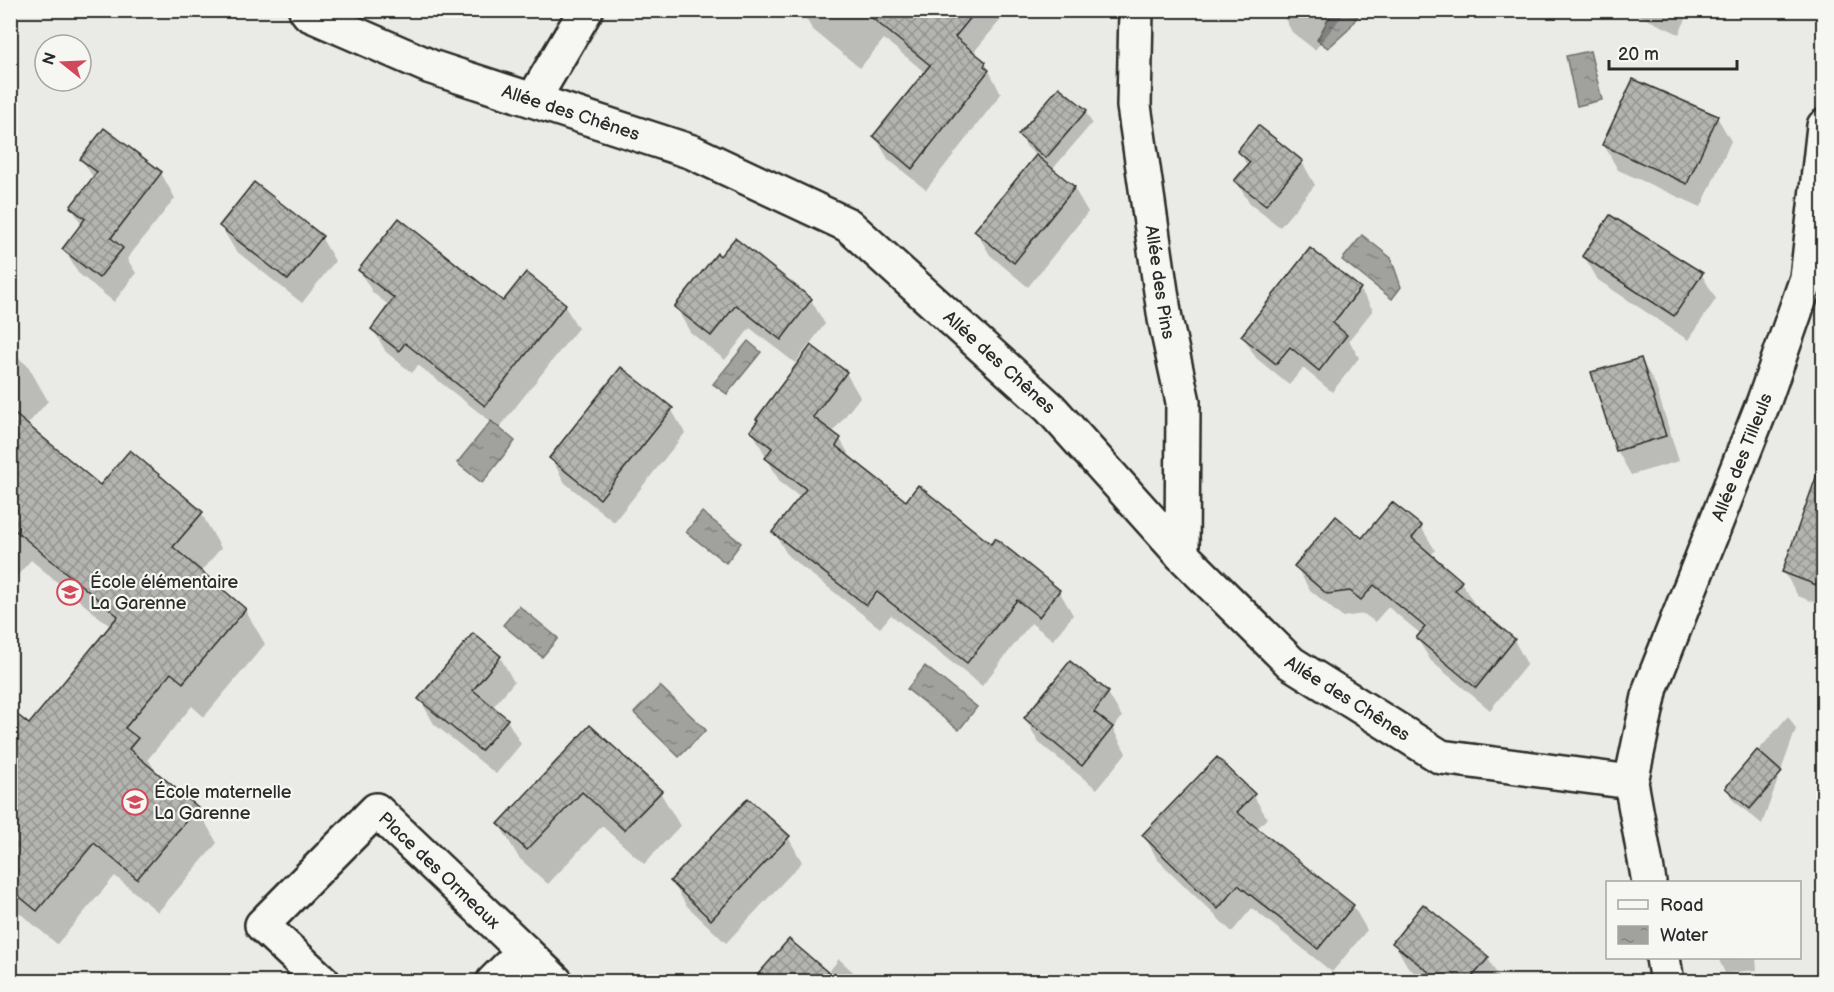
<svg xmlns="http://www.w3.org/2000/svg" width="1834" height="992" font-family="'Balsamiq Sans',sans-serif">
	<defs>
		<pattern id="water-ripples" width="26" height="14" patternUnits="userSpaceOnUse" patternTransform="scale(1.5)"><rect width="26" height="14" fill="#a1a19e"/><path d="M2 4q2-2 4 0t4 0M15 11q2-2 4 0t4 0" fill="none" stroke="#838381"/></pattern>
		<pattern id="building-cross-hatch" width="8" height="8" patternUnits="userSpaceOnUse" patternTransform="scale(1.5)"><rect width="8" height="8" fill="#b4b4b1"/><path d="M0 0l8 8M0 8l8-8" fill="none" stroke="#939390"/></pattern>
	</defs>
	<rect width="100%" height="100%" fill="#eaeae6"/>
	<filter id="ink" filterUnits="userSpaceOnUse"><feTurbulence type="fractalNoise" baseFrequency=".0167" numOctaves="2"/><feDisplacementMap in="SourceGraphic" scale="12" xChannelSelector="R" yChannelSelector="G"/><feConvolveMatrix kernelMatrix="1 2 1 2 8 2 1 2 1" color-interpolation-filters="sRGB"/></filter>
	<g filter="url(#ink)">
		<!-- water -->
		<g fill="url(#water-ripples)" stroke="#727270" stroke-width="1.5">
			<path d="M 1333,10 L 1361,11 L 1348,30 L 1328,48 L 1317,40 Z"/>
			<path d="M 1590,51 L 1602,100 L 1577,106 L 1566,56 Z"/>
			<path d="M 1362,235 L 1391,258 L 1401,287 L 1392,299 L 1342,260 Z"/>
			<path d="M 748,341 L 761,352 L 727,394 L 713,384 Z"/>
			<path d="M 491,421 L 515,441 L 482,483 L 457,463 Z"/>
			<path d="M 702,512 L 741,543 L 726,563 L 686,532 Z"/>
			<path d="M 519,606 L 558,638 L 542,657 L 503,625 Z"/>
			<path d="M 925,666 L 977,707 L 959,730 L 907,689 Z"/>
			<path d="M 660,686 L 706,730 L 679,757 L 634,713 Z"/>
		</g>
		<!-- shadow -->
		<g fill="#0003">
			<path d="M 801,10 L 1000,10 L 1004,16 L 973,53 L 985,63 L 1001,94 L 926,190 L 888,159 L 875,136 L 926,73 L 884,39 L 860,68 L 812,29 Z"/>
			<path d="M 1280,10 L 1347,10 L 1315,50 L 1292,32 Z"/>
			<path d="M 1627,10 L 1690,10 L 1679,34 Z"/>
			<path d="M 1085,111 L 1092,123 L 1052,170 L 1074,188 L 1088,212 L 1028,287 L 990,255 L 976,231 L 1037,156 L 1027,147 L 1020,135 Z"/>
			<path d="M 1717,117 L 1731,141 L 1701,207 L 1618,170 L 1604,145 Z"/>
			<path d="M 1239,151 L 1302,162 L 1315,185 L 1280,227 L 1250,204 L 1236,181 L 1248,167 Z"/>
			<path d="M 82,159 L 161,173 L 175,198 L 127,259 L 136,273 L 114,302 L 78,273 L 64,249 L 82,225 L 72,208 L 94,179 Z"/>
			<path d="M 221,226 L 321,237 L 335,261 L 302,303 L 235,250 Z"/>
			<path d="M 1584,256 L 1702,275 L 1716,299 L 1688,340 L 1598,280 Z"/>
			<path d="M 359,270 L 504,303 L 564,305 L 578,328 L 499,428 L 418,365 L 412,373 L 386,352 L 373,329 L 390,306 L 373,293 Z"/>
			<path d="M 1360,289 L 1373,310 L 1349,340 L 1359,358 L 1332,392 L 1303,368 L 1289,385 L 1256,358 L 1243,336 Z"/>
			<path d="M 811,300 L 825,324 L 795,363 L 750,328 L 725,360 L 690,332 L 676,307 Z"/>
			<path d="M 10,351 L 28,366 L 48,401 L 27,425 L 100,487 L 201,513 L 221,548 L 200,573 L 245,610 L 265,644 L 204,717 L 192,706 L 148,759 L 158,775 L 197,808 L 217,843 L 158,912 L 115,876 L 57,944 L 10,905 L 10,711 L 29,726 L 111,627 L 31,560 L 10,584 Z"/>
			<path d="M 1641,360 L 1655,384 L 1679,461 L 1631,475 L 1617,450 Z"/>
			<path d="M 846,373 L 860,397 L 832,433 L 840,439 L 852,460 L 906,503 L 991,546 L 1059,591 L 1073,615 L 1053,640 L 1031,623 L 982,686 L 891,615 L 880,628 L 788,556 L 774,532 L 801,498 L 780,482 L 752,431 Z"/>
			<path d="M 671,409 L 685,433 L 614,522 L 565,483 L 551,458 Z"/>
			<path d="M 1824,485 L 1824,606 L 1798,596 L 1784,572 Z"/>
			<path d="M 1421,527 L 1435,550 L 1431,555 L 1461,582 L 1475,605 L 1473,607 L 1514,640 L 1527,664 L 1490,710 L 1431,661 L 1417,638 L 1421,634 L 1388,607 L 1375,622 L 1364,614 L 1342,617 L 1309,589 L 1296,566 L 1362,540 Z"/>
			<path d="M 473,635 L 500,657 L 514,682 L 492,708 L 507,720 L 521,744 L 496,774 L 434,724 L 420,699 Z"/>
			<path d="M 1108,693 L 1122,717 L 1113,729 L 1126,753 L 1097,789 L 1039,743 L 1025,718 Z"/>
			<path d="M 1788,716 L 1796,729 L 1762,824 L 1733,800 L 1726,788 Z"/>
			<path d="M 590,727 L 660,792 L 680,826 L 644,864 L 602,826 L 548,884 L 519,858 L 499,824 Z"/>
			<path d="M 1253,795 L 1267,818 L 1256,830 L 1353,906 L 1367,930 L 1332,972 L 1252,908 L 1232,932 L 1157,859 L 1144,835 Z"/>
			<path d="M 788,837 L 802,862 L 726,943 L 686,905 L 672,881 Z"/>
			<path d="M 1394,943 L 1488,958 L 1501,982 L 1425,982 L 1408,967 Z"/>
			<path d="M 1718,958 L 1756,958 L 1757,970 L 1725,973 Z"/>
			<path d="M 839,959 L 864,982 L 767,982 L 762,973 L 827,974 Z"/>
		</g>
		<!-- building -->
		<g fill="url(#building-cross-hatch)" stroke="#2b2b2b" stroke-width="1.5">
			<path d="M 862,10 L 977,10 L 955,37 L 986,62 L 984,66 L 989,70 L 912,169 L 873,136 L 930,65 Z"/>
			<path d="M 1633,79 L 1718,116 L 1687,184 L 1602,145 Z"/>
			<path d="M 1059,87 L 1087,110 L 1046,158 L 1018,135 Z"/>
			<path d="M 1258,125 L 1303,161 L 1266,205 L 1234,181 L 1250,162 L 1237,151 Z"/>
			<path d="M 104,128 L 162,172 L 111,238 L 123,248 L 99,278 L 62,249 L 85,219 L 70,207 L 97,172 L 80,159 Z"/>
			<path d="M 1036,155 L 1075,187 L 1014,263 L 974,231 Z"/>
			<path d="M 254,182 L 323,236 L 288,280 L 219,226 Z"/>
			<path d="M 1610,215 L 1703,273 L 1674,316 L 1582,256 Z"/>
			<path d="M 399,218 L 503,301 L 526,272 L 566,304 L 485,406 L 405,343 L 399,351 L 371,329 L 394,298 L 358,270 Z"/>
			<path d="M 735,238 L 812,299 L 781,340 L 736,305 L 711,336 L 674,307 L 717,253 L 720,256 Z"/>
			<path d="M 1310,248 L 1361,288 L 1333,323 L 1347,335 L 1319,371 L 1290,347 L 1276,364 L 1241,336 Z"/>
			<path d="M 811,345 L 847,372 L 813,417 L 841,438 L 836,446 L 906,501 L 918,485 L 991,544 L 995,538 L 1060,590 L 1039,617 L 1017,600 L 967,663 L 877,592 L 866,605 L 772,532 L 806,489 L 765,458 L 772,448 L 750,431 L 758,420 L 756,419 Z"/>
			<path d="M 1641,358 L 1666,436 L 1616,451 L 1591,372 Z"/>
			<path d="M 621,367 L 673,408 L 600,499 L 549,458 Z"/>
			<path d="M 10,410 L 100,485 L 130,450 L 203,512 L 173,547 L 246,609 L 183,683 L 171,673 L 125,728 L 138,738 L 129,749 L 198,807 L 137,879 L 94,843 L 37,911 L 10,889 L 10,709 L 29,724 L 118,616 L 10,526 Z"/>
			<path d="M 1819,469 L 1824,470 L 1824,588 L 1782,572 Z"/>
			<path d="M 1392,502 L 1422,526 L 1412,538 L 1462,581 L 1455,590 L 1515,639 L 1476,688 L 1416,638 L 1425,627 L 1374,585 L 1361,600 L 1350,591 L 1327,594 L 1294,566 L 1336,516 L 1362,538 Z"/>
			<path d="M 473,633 L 501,656 L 473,690 L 508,719 L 481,751 L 418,699 Z"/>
			<path d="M 1070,661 L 1109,692 L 1094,712 L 1113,727 L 1082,766 L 1024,718 Z"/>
			<path d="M 590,725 L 662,791 L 624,830 L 582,792 L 527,850 L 498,824 Z"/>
			<path d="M 1757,750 L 1782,772 L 1750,809 L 1725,788 Z"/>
			<path d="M 1217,757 L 1255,794 L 1237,812 L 1354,905 L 1318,949 L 1238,885 L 1218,909 L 1142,835 Z"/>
			<path d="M 748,798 L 790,836 L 711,920 L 670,881 Z"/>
			<path d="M 1423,904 L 1489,957 L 1469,981 L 1440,981 L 1392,943 Z"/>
			<path d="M 789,939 L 838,981 L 752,981 Z"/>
		</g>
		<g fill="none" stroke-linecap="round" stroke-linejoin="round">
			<!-- street casing -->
			<g stroke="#2b2b2b" stroke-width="38">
				<g id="street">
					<path id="s1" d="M 306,10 L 309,14 L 431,67 L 692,152 L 848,225 L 1050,408 L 1182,555 L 1291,663 L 1441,757 L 1631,782"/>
					<path id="s2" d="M 1136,10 L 1134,106 L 1165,319 L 1183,402 L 1182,555"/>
					<path d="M 533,100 L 586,10"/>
					<path id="s3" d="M 1649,882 L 1631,782 L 1651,687 L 1764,401 L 1807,278 L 1824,126"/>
					<path d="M 1663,958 L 1667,982"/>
					<path id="s4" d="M 323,982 L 262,925 L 376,810 L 524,951"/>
					<path d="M 493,982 L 524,951 L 556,982"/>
				</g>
			</g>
			<!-- street -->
			<use href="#street" stroke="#f6f6f2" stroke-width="33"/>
		</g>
	</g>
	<!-- icons -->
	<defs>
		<g id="school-ring" transform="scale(1.35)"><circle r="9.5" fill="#f6f6f2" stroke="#d1495b" stroke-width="1.5"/><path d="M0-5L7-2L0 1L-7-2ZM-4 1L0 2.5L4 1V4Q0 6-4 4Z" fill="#d1495b"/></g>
	</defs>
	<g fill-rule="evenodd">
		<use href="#school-ring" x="70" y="592"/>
		<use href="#school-ring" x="135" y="802"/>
	</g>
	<g text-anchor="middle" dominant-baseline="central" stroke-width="4.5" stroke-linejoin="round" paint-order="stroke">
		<!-- street labels -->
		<g font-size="18" fill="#2b2b2b" stroke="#f6f6f2">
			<text stroke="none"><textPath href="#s1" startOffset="285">Allée des Chênes</textPath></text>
			<text stroke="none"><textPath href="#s2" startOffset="274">Allée des Pins</textPath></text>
			<text stroke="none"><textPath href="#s1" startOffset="789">Allée des Chênes</textPath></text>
			<text stroke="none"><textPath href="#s3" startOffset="446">Allée des Tilleuls</textPath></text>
			<text stroke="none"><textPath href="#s1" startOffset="1275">Allée des Chênes</textPath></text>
			<text stroke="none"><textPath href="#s4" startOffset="333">Place des Ormeaux</textPath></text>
		</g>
		<!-- poi labels -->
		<g font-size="18" fill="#2b2b2b" stroke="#f6f6f2" text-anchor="start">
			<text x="90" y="582">École élémentaire<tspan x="90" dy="21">La Garenne</tspan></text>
			<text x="154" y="792">École maternelle<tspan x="154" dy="21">La Garenne</tspan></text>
		</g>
	</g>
	<!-- margin -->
	<rect width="1834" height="992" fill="none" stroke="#f6f6f2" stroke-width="36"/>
	<rect x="18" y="18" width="1798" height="956" fill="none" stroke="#2b2b2b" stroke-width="2" filter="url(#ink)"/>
	<!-- legend -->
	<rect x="1606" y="881" width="195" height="78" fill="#f6f6f2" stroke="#a5a5a2" stroke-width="1.5"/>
	<rect x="1618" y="900" width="30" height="9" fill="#f6f6f2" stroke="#a5a5a2" stroke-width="1.5"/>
	<text x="1660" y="911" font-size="18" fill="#2b2b2b">Road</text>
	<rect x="1618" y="926" width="30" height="18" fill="url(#water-ripples)" stroke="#a5a5a2" stroke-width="1.5"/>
	<text x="1660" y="941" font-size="18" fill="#2b2b2b">Water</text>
	<!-- north arrow -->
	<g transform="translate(63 63) rotate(288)"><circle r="28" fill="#f6f6f2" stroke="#a5a5a2" stroke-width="1.5"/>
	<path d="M0-4.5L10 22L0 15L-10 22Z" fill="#d1495b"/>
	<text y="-9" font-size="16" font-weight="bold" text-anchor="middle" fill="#2b2b2b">N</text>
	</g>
	<!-- scale -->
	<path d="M1609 60v9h128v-9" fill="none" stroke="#2b2b2b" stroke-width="3"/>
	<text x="1618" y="60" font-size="18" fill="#2b2b2b" stroke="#f6f6f2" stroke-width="4.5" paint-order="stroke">20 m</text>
</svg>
